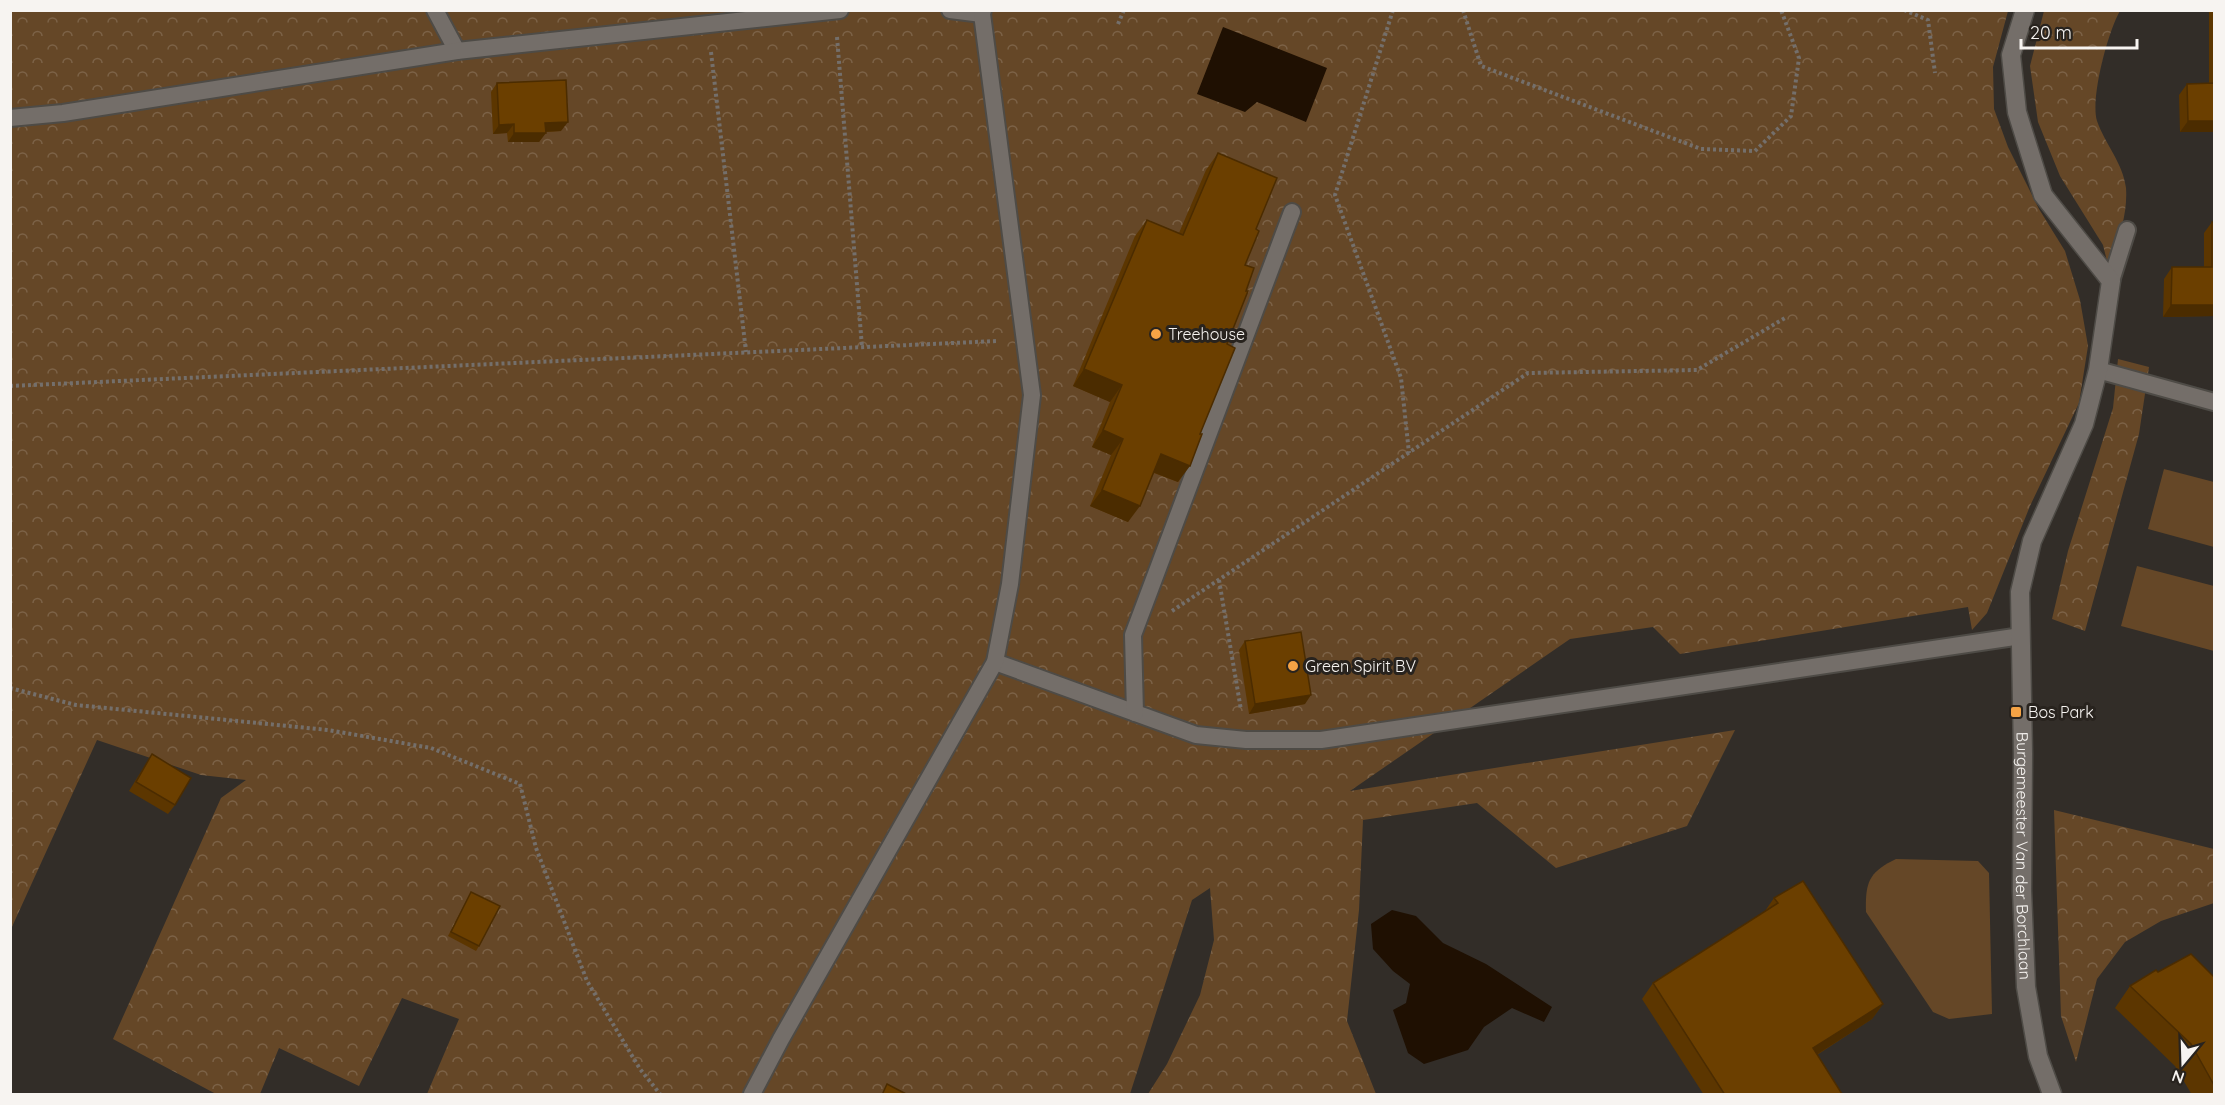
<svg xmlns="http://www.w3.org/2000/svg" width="2225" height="1105" font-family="Quicksand,sans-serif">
	<defs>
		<pattern id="forest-crowns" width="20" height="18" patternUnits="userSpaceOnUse" patternTransform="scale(1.5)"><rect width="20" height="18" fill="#654727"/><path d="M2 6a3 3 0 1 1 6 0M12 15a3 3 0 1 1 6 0" fill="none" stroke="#7c6247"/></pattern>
	</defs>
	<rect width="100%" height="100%" fill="#322d28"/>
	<!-- grass -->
	<g fill="#654727">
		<path d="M 2164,469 L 2214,482 L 2214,547 L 2148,529 Z"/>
		<path d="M 2137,566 L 2214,586 L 2214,651 L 2121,626 Z"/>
		<path d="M 1896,859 L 1978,861 L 1989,873 L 1992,1014 L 1949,1019 L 1933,1012 L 1866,912 C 1865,882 1869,872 1896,859 Z"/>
	</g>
	<!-- forest -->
	<g fill="url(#forest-crowns)">
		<path d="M 11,11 L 2008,11 L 1993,67 L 1994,109 L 2008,147 L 2039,209 L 2065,251 L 2080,300 L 2088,346 L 2079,403 L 2030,506 L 1987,613 L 1972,630 L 1968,607 L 1680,654 L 1653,627 L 1570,639 L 1350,791 L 1735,730 L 1687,826 L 1556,868 L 1477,803 L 1363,820 L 1359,910 L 1347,1021 L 1376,1094 L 1148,1094 L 1167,1064 L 1200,995 L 1214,940 L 1210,888 L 1192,900 L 1130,1094 L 427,1094 L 459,1019 L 402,998 L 359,1086 L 279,1048 L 260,1094 L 216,1094 L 113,1039 L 221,798 L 246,780 L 201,775 L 97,740 L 11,929 Z"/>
		<path d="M 2044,11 L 2120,11 C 2108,31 2090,99 2097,121 C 2105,144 2123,163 2126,188 C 2128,216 2117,243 2109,269 L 2103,245 L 2060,176 L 2038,122 L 2030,66 Z"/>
		<path d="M 2118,359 L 2149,367 L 2139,434 L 2085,631 L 2052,619 L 2068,551 L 2113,408 Z"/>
		<path d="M 2054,810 L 2214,849 L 2214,903 L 2161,921 L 2125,942 L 2097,979 L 2076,1062 L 2061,1016 Z"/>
	</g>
	<!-- water -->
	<g fill="#1f1002">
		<path d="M 1223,27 L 1327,68 L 1306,122 L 1257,102 L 1245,112 L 1197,94 Z"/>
		<path d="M 1392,910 L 1416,916 L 1443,943 L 1486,964 L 1552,1007 L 1544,1022 L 1512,1008 L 1484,1027 L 1468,1050 L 1424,1064 L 1408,1053 L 1393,1010 L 1406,1003 L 1410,984 L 1393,971 L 1373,949 L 1371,924 Z"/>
	</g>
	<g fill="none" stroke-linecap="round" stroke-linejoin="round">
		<!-- lane casing -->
		<g stroke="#4e4b46" stroke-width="20">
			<g id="lane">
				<path d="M 435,10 L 457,51"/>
				<path d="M 950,10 L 982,14"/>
				<path d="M 10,118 L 63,113 L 457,51 L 840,10"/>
				<path d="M 2111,281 L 2127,230"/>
				<path d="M 2098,370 L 2214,402"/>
				<path d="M 995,662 L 1196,735 L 1246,740 L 1321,740 L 2021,636"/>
				<path d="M 1135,713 L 1133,635 L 1292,212"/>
				<path d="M 752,1094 L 781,1039 L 995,662 L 1010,584 L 1032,395 L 982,14 L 983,10"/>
			</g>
		</g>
		<!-- street casing -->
		<g stroke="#4e4b46" stroke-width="21">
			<g id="street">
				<path id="s1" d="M 2025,10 L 2011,55 L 2017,112 L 2043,195 L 2111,281 L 2098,370 L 2084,424 L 2032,541 L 2020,592 L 2023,754 L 2022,891 L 2026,987 L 2038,1056 L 2052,1094"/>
			</g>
		</g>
		<!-- path -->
		<g stroke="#746f6b" stroke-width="4" stroke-dasharray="3 3" stroke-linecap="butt">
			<path d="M 1393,10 L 1335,195 L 1401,378 L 1409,453"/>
			<path d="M 1463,10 L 1481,66 L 1701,149 L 1755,151 L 1791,116 L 1799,58 L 1781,10"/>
			<path d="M 1904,10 L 1928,20 L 1935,73"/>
			<path d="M 1118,24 L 1124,10"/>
			<path d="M 837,37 L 862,347"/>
			<path d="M 711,52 L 746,352"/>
			<path d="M 10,386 L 997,341"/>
			<path d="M 1219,580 L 1241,710"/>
			<path d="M 1172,611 L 1528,373 L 1697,370 L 1785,318"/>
			<path d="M 10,688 L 76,705 L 328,730 L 431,748 L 520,784 L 536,848 L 587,981 L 640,1069 L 660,1094"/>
		</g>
		<!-- lane -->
		<use href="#lane" stroke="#746e69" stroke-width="16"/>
		<!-- street -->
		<use href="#street" stroke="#746e69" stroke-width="18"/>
	</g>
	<!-- wall -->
	<g fill="#5c3600">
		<path d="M 2209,10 L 2214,10 L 2214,132 L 2180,132 L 2179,95 L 2187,84 L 2209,83 Z"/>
		<path d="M 497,83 L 561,131 L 546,132 L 539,142 L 508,142 L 507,133 L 493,134 L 491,92 Z"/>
		<path d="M 1218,153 L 1256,229 L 1245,265 L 1227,344 L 1178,482 L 1154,473 L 1128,522 L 1090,506 L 1111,455 L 1092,447 L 1110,402 L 1073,386 L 1135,236 L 1147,220 L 1179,233 L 1206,170 Z"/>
		<path d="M 2212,222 L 2214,222 L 2214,316 L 2163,317 L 2164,279 L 2172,267 L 2204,267 L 2204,233 Z"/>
		<path d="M 1245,641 L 1305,704 L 1249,714 L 1239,650 Z"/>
		<path d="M 152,754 L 175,805 L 168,814 L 129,791 Z"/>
		<path d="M 471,892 L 479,946 L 476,951 L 448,936 Z"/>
		<path d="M 1774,898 L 1883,1004 L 1872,1019 L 1817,1055 L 1841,1095 L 1704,1095 L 1642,999 L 1653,983 L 1765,911 Z"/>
		<path d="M 2158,972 L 2214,977 L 2214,1095 L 2192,1095 L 2175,1066 L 2115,1008 L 2130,986 Z"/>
	</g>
	<!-- shaded-wall -->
	<g fill="#4b2c00">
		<path d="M 2188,121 L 2214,121 L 2214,132 L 2180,132 Z"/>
		<path d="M 568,122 L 561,131 L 539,132 L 545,123 Z"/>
		<path d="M 514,124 L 507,133 L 493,134 L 499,125 Z"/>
		<path d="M 514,133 L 546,133 L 539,142 L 508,142 Z"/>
		<path d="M 2171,305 L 2214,305 L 2214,316 L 2163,317 Z"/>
		<path d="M 1084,369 L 1122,385 L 1110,402 L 1073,386 Z"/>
		<path d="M 1103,430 L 1123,439 L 1111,455 L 1092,447 Z"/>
		<path d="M 1161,454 L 1190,466 L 1178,482 L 1150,471 Z"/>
		<path d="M 1102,490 L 1140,506 L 1128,522 L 1090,506 Z"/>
		<path d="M 1311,695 L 1305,704 L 1249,714 L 1255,704 Z"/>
		<path d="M 1883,1004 L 1872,1019 L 1802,1064 L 1813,1048 Z"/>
	</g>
	<!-- building -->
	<g fill="#6b3f00" stroke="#4b2c00" stroke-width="1.5">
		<path d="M 566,80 L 568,122 L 545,123 L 546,133 L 514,133 L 514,124 L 499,125 L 497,83 Z"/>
		<path d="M 2214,83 L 2214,121 L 2188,121 L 2187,84 Z"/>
		<path d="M 1218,153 L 1277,178 L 1256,229 L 1259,231 L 1245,265 L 1254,268 L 1246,291 L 1248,291 L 1227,344 L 1235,348 L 1200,434 L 1202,434 L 1190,466 L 1161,454 L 1140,506 L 1102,490 L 1123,439 L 1103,430 L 1122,385 L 1084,369 L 1147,220 L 1183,235 Z"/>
		<path d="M 2212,222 L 2214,222 L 2214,305 L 2171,305 L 2172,267 L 2212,267 Z"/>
		<path d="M 1301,632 L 1311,695 L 1255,704 L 1245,641 Z"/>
		<path d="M 152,754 L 191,778 L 175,805 L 136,782 Z"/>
		<path d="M 1803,881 L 1883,1004 L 1813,1048 L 1842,1094 L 1841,1095 L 1725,1095 L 1653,983 L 1778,903 L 1774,898 Z"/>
		<path d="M 471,892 L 500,906 L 479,946 L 451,932 Z"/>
		<path d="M 2191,954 L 2214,977 L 2214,1085 L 2191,1044 L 2130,986 L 2156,970 L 2158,972 Z"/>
		<path d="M 887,1084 L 908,1095 L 882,1095 Z"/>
	</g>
	<!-- markers -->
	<g fill="#f5a345" stroke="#28231e" stroke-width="2">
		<circle cx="1156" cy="334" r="6"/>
		<circle cx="1293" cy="666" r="6"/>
		<rect x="2010" y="706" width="12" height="12" rx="3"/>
	</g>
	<g text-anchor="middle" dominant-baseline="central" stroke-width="6" stroke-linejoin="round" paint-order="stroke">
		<!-- poi labels -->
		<g font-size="16" fill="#f7f4f1" stroke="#28231e" text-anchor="start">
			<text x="1168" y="334">Treehouse</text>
			<text x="1305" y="666">Green Spirit BV</text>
			<text x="2028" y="712">Bos Park</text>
		</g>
		<!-- street labels -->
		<g font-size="16" fill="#f7f4f1" stroke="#28231e">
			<text stroke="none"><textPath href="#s1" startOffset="891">Burgemeester Van der Borchlaan</textPath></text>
		</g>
	</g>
	<!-- border -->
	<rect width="2225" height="1105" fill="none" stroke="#f7f4f1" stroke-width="24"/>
	<!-- north arrow -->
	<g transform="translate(2183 1063) rotate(199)" stroke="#28231e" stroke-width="4.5" paint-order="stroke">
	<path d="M0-4.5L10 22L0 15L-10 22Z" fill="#f7f4f1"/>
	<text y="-9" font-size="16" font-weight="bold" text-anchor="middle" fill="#f7f4f1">N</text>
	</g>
	<!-- scale -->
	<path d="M2021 39v9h116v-9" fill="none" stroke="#f7f4f1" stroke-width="3"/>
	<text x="2030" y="39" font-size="18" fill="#f7f4f1" stroke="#28231e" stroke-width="4.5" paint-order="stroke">20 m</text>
</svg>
